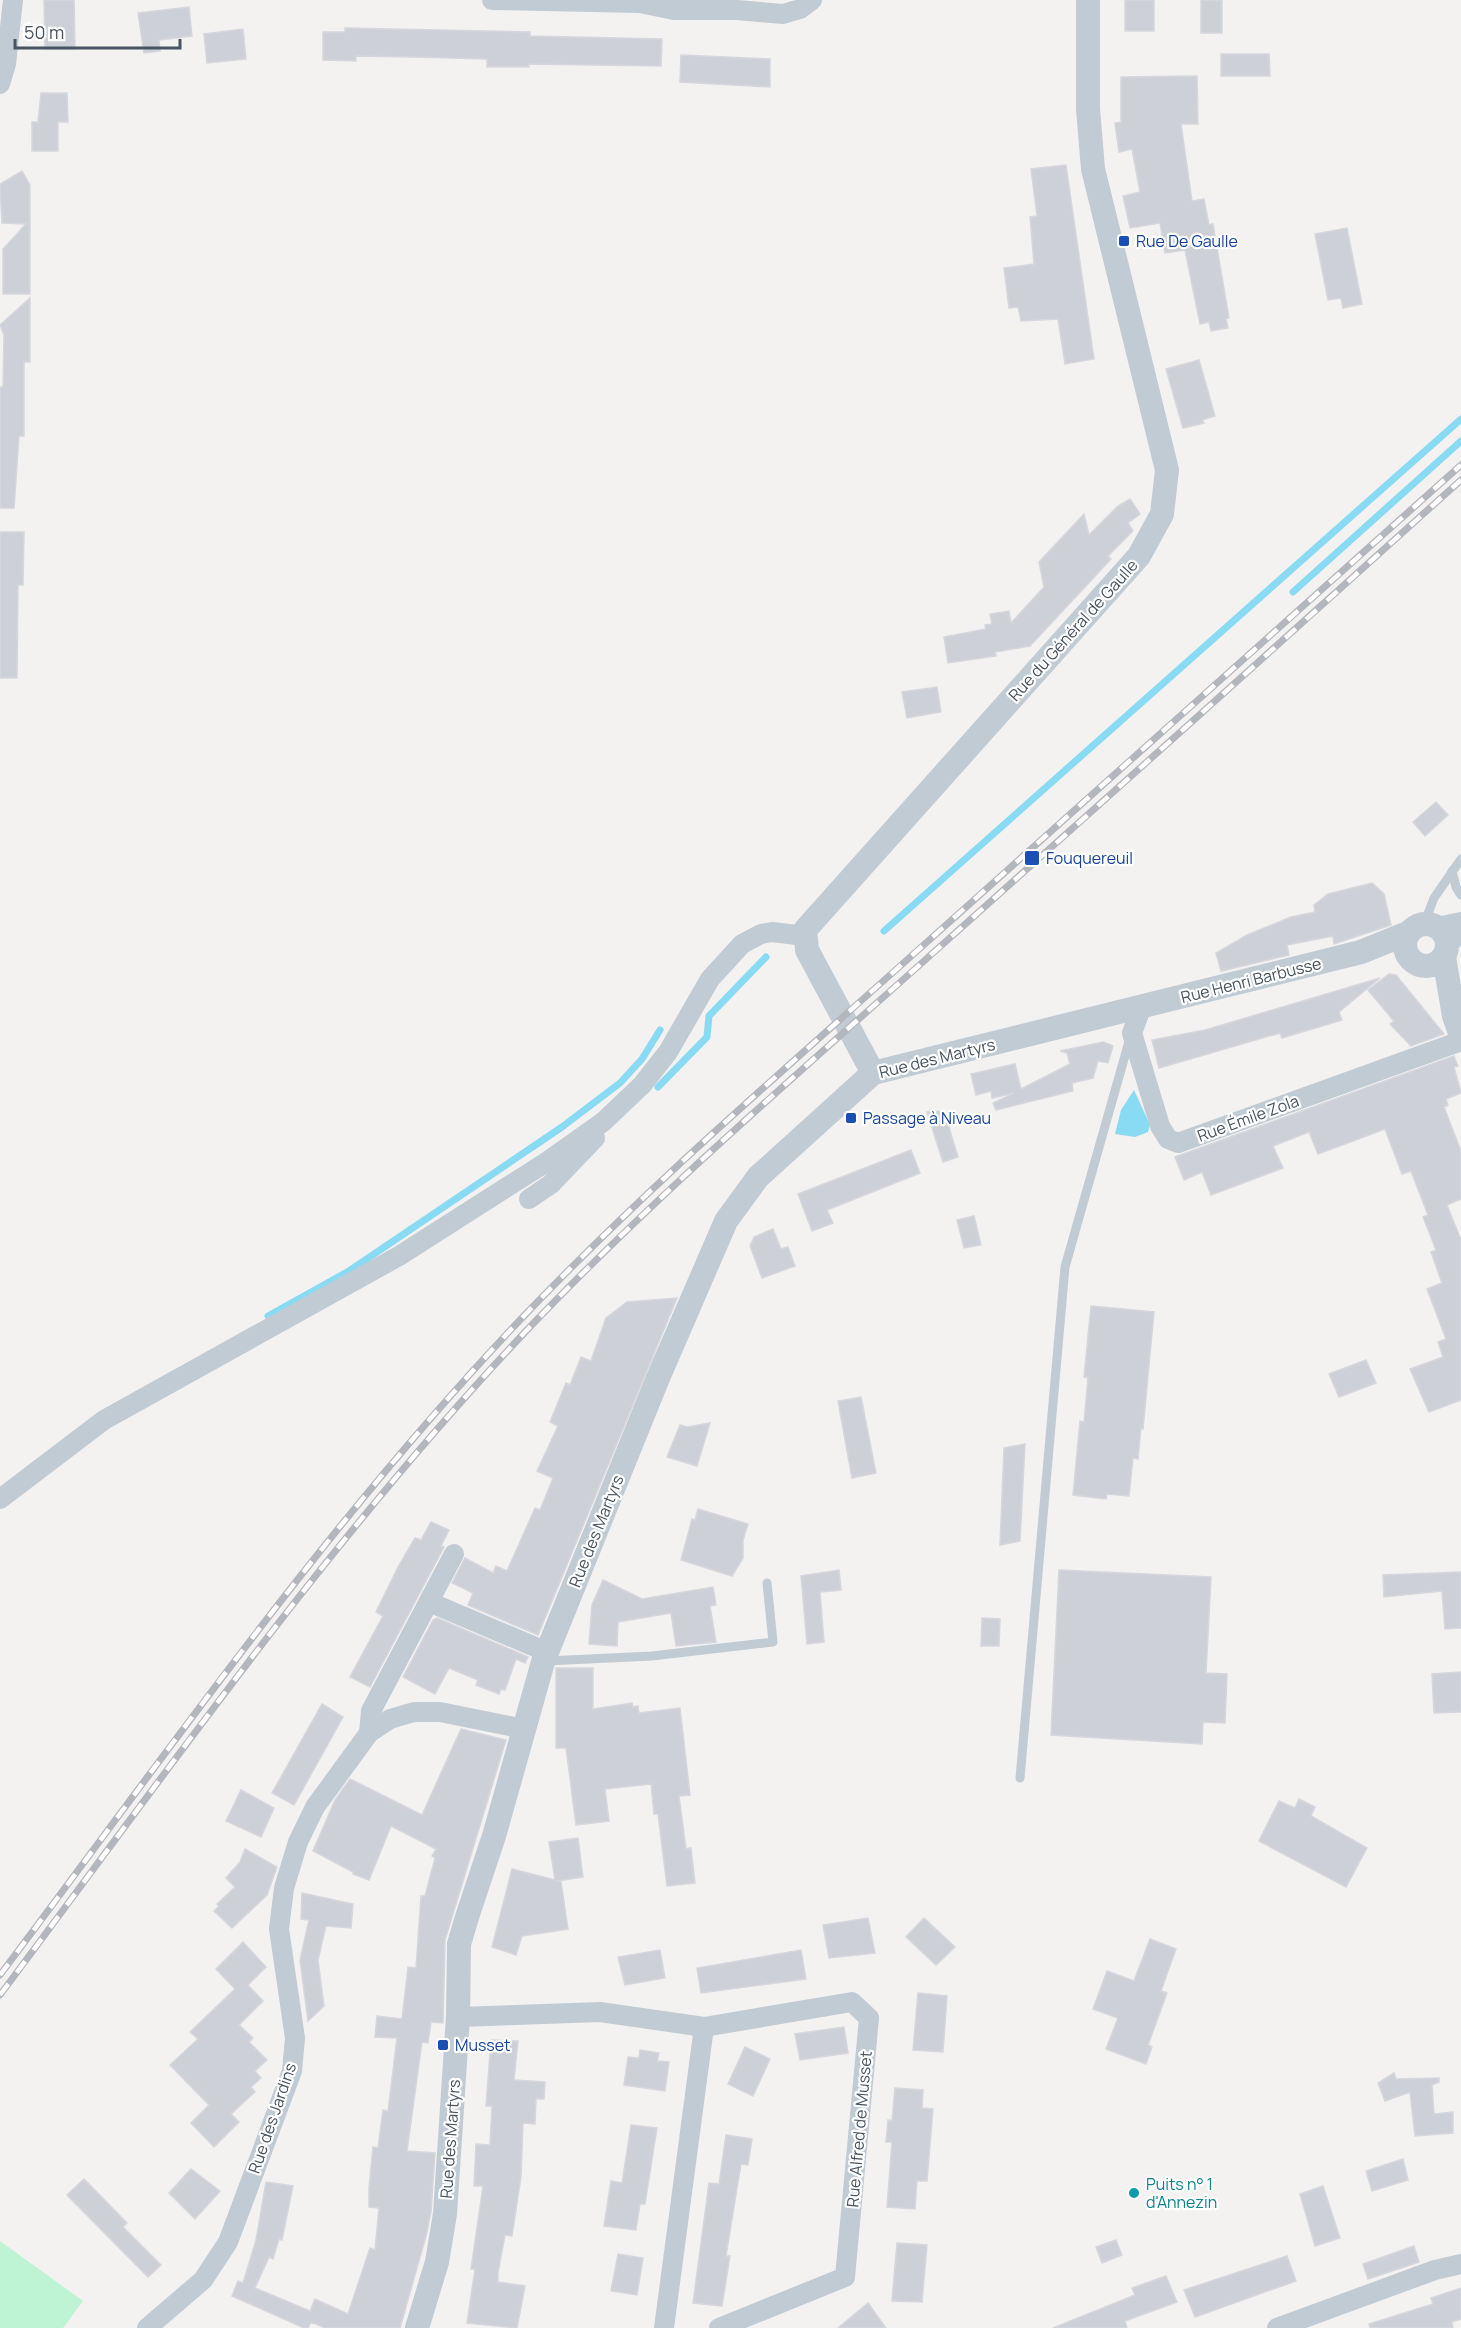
<svg xmlns="http://www.w3.org/2000/svg" width="1461" height="2328" font-family="Manrope,sans-serif">
	<rect width="100%" height="100%" fill="#f4f1f1"/>
	<!-- green -->
	<path fill="#bef3d4" d="M 0,2241 L 83,2301 L 63,2328 L 0,2328 Z"/>
	<!-- water -->
	<path fill="#88dbf3" d="M 1134,1090 L 1150,1125 L 1148,1132 L 1135,1137 L 1115,1134 L 1121,1110 Z"/>
	<g fill="none" stroke-linecap="round" stroke-linejoin="round">
		<!-- stream -->
		<g stroke="#88dbf3" stroke-width="7">
			<path d="M 1293,592 L 1461,441"/>
			<path d="M 884,931 L 1461,419"/>
			<path d="M 658,1087 L 707,1037 L 709,1016 L 766,957"/>
			<path d="M 268,1316 L 349,1271 L 562,1127 L 620,1083 L 642,1059 L 660,1030"/>
		</g>
	</g>
	<!-- building -->
	<g fill="#cdd0d6" stroke="#d5d7dd" stroke-width="1.5">
		<path d="M 44,0 L 74,0 L 75,49 L 45,49 Z"/>
		<rect x="1125" y="0" width="29" height="31"/>
		<rect x="1201" y="0" width="21" height="33"/>
		<path d="M 189,7 L 192,36 L 159,40 L 160,51 L 144,53 L 138,13 Z"/>
		<path d="M 345,28 L 530,32 L 530,36 L 662,39 L 661,66 L 529,64 L 529,67 L 487,67 L 487,59 L 414,57 L 356,56 L 356,61 L 323,60 L 323,32 L 345,32 Z"/>
		<path d="M 243,29 L 246,59 L 207,63 L 204,34 Z"/>
		<path d="M 1221,54 L 1269,54 L 1270,76 L 1221,76 Z"/>
		<path d="M 681,55 L 770,59 L 770,87 L 680,82 Z"/>
		<path d="M 1197,76 L 1198,124 L 1181,124 L 1192,201 L 1204,199 L 1209,225 L 1213,224 L 1229,318 L 1226,319 L 1228,328 L 1211,331 L 1209,322 L 1200,324 L 1185,250 L 1165,253 L 1160,223 L 1130,228 L 1123,196 L 1140,192 L 1132,149 L 1119,152 L 1115,123 L 1121,122 L 1121,77 Z"/>
		<path d="M 41,93 L 67,93 L 68,122 L 58,122 L 58,151 L 32,151 L 32,122 L 38,122 Z"/>
		<path d="M 1066,165 L 1094,359 L 1065,364 L 1058,319 L 1021,321 L 1018,307 L 1009,308 L 1004,268 L 1034,264 L 1030,217 L 1037,216 L 1031,169 Z"/>
		<path d="M 22,171 L 30,185 L 30,294 L 3,294 L 3,249 L 26,224 L 2,223 L 0,184 Z"/>
		<path d="M 1347,228 L 1362,304 L 1343,308 L 1341,298 L 1328,300 L 1315,234 Z"/>
		<path d="M 30,298 L 30,362 L 24,362 L 24,436 L 19,436 L 14,508 L 0,508 L 0,387 L 3,387 L 4,335 L 0,325 Z"/>
		<path d="M 1199,360 L 1215,416 L 1202,420 L 1204,423 L 1183,428 L 1166,369 Z"/>
		<path d="M 1130,499 L 1140,514 L 1128,523 L 1133,531 L 1108,556 L 1111,559 L 1030,646 L 995,652 L 996,656 L 948,663 L 944,637 L 986,629 L 985,625 L 992,624 L 990,614 L 1009,611 L 1011,623 L 1044,587 L 1039,562 L 1084,514 L 1089,535 L 1118,506 Z"/>
		<path d="M 0,532 L 24,532 L 23,585 L 18,585 L 17,678 L 0,678 Z"/>
		<path d="M 937,687 L 941,712 L 907,718 L 902,692 Z"/>
		<path d="M 1436,802 L 1448,815 L 1425,836 L 1413,822 Z"/>
		<path d="M 1372,883 L 1384,894 L 1391,925 L 1334,944 L 1333,936 L 1287,945 L 1289,955 L 1221,971 L 1216,953 L 1247,935 L 1291,917 L 1315,912 L 1314,905 L 1328,894 Z"/>
		<path d="M 1389,974 L 1396,975 L 1444,1034 L 1411,1046 L 1390,1024 L 1394,1021 L 1368,990 Z"/>
		<path d="M 1380,978 L 1339,1012 L 1342,1020 L 1282,1038 L 1280,1033 L 1159,1068 L 1152,1040 L 1205,1030 Z"/>
		<path d="M 1103,1042 L 1113,1046 L 1108,1063 L 1098,1061 L 1093,1078 L 1072,1083 L 1073,1091 L 996,1110 L 993,1103 L 1014,1093 L 992,1098 L 991,1091 L 976,1095 L 971,1074 L 1015,1064 L 1021,1089 L 1070,1064 L 1067,1053 L 1060,1051 Z"/>
		<path d="M 1454,1056 L 1458,1066 L 1454,1067 L 1461,1093 L 1446,1099 L 1448,1105 L 1444,1107 L 1461,1151 L 1461,1199 L 1447,1205 L 1461,1240 L 1461,1400 L 1429,1412 L 1410,1369 L 1443,1357 L 1438,1342 L 1446,1339 L 1427,1289 L 1442,1283 L 1431,1252 L 1436,1250 L 1423,1217 L 1428,1215 L 1411,1171 L 1402,1174 L 1385,1129 L 1318,1154 L 1309,1132 L 1273,1146 L 1283,1168 L 1211,1195 L 1202,1172 L 1184,1180 L 1175,1157 Z"/>
		<path d="M 944,1111 L 958,1157 L 943,1162 L 927,1112 Z"/>
		<path d="M 911,1150 L 920,1173 L 827,1210 L 833,1223 L 812,1231 L 798,1194 Z"/>
		<path d="M 974,1216 L 981,1245 L 964,1248 L 957,1220 Z"/>
		<path d="M 773,1229 L 781,1249 L 788,1247 L 795,1266 L 762,1278 L 750,1246 L 754,1237 Z"/>
		<path d="M 677,1298 L 538,1635 L 468,1605 L 473,1593 L 452,1583 L 465,1558 L 493,1573 L 496,1566 L 507,1571 L 535,1508 L 540,1510 L 553,1478 L 537,1471 L 558,1426 L 550,1422 L 566,1383 L 570,1385 L 581,1357 L 591,1361 L 606,1318 L 627,1302 Z"/>
		<path d="M 1091,1306 L 1154,1312 L 1143,1429 L 1141,1428 L 1138,1459 L 1133,1458 L 1129,1496 L 1107,1494 L 1106,1499 L 1073,1495 L 1080,1421 L 1084,1422 L 1088,1378 L 1084,1377 Z"/>
		<path d="M 1366,1360 L 1376,1383 L 1339,1397 L 1329,1374 Z"/>
		<path d="M 861,1397 L 876,1473 L 852,1478 L 838,1401 Z"/>
		<path d="M 710,1423 L 697,1466 L 667,1457 L 680,1425 L 687,1427 Z"/>
		<path d="M 1025,1444 L 1020,1541 L 1000,1545 L 1004,1448 Z"/>
		<path d="M 698,1509 L 748,1524 L 743,1540 L 743,1558 L 732,1576 L 681,1560 L 692,1519 L 695,1520 Z"/>
		<path d="M 431,1522 L 449,1530 L 441,1546 L 444,1547 L 370,1687 L 350,1677 L 383,1616 L 376,1612 L 398,1567 L 415,1538 L 421,1540 Z"/>
		<path d="M 839,1570 L 841,1590 L 820,1592 L 824,1642 L 807,1644 L 801,1576 Z"/>
		<path d="M 1059,1570 L 1211,1577 L 1206,1673 L 1227,1674 L 1225,1723 L 1203,1722 L 1202,1744 L 1051,1735 Z"/>
		<path d="M 1461,1572 L 1461,1628 L 1445,1629 L 1442,1591 L 1384,1597 L 1383,1575 Z"/>
		<path d="M 603,1580 L 642,1599 L 713,1587 L 716,1605 L 710,1606 L 716,1642 L 676,1646 L 671,1613 L 618,1622 L 617,1646 L 589,1644 L 592,1605 Z"/>
		<path d="M 437,1618 L 528,1657 L 525,1663 L 516,1659 L 505,1690 L 501,1689 L 499,1694 L 476,1685 L 478,1680 L 449,1668 L 435,1694 L 403,1677 L 433,1620 Z"/>
		<path d="M 982,1618 L 1000,1619 L 999,1646 L 981,1646 Z"/>
		<path d="M 556,1668 L 593,1668 L 593,1709 L 632,1703 L 633,1707 L 638,1706 L 639,1713 L 680,1708 L 690,1795 L 679,1796 L 686,1849 L 691,1848 L 695,1883 L 667,1886 L 658,1814 L 654,1814 L 651,1784 L 605,1789 L 609,1821 L 576,1825 L 566,1748 L 556,1748 Z"/>
		<path d="M 1461,1672 L 1461,1712 L 1434,1713 L 1432,1674 Z"/>
		<path d="M 322,1704 L 343,1717 L 294,1805 L 272,1793 Z"/>
		<path d="M 461,1729 L 506,1740 L 445,1940 L 443,2023 L 431,2022 L 428,2043 L 422,2042 L 407,2151 L 435,2153 L 431,2212 L 426,2236 L 400,2328 L 325,2328 L 311,2322 L 308,2328 L 304,2328 L 232,2296 L 238,2281 L 243,2283 L 256,2240 L 266,2182 L 293,2186 L 282,2240 L 279,2239 L 273,2259 L 269,2257 L 255,2288 L 310,2311 L 315,2299 L 348,2314 L 370,2248 L 375,2250 L 379,2208 L 369,2207 L 369,2188 L 373,2147 L 378,2148 L 383,2110 L 388,2111 L 397,2038 L 375,2037 L 377,2016 L 402,2019 L 408,1967 L 416,1968 L 421,1896 L 425,1896 L 435,1858 L 432,1856 L 436,1849 L 391,1826 L 369,1880 L 353,1874 L 353,1872 L 313,1851 L 335,1800 L 350,1779 L 422,1815 Z"/>
		<path d="M 241,1790 L 274,1808 L 261,1837 L 226,1821 Z"/>
		<path d="M 1299,1799 L 1315,1807 L 1311,1816 L 1367,1848 L 1346,1887 L 1259,1841 L 1279,1801 L 1295,1808 Z"/>
		<path d="M 578,1838 L 583,1877 L 556,1881 L 561,1882 L 568,1929 L 522,1936 L 516,1955 L 492,1947 L 512,1869 L 555,1880 L 549,1842 Z"/>
		<path d="M 245,1849 L 277,1867 L 267,1895 L 232,1928 L 214,1911 L 219,1906 L 217,1904 L 235,1887 L 226,1878 L 240,1862 Z"/>
		<path d="M 302,1893 L 353,1904 L 351,1928 L 326,1926 L 318,1960 L 324,2006 L 308,2021 L 300,1960 L 309,1920 L 301,1919 Z"/>
		<path d="M 868,1918 L 875,1953 L 829,1958 L 823,1925 Z"/>
		<path d="M 924,1918 L 955,1947 L 936,1965 L 906,1937 Z"/>
		<path d="M 1150,1939 L 1176,1949 L 1161,1991 L 1167,1993 L 1148,2045 L 1152,2047 L 1146,2064 L 1106,2049 L 1118,2018 L 1093,2009 L 1107,1971 L 1134,1981 Z"/>
		<path d="M 243,1942 L 266,1967 L 248,1985 L 263,2001 L 239,2025 L 253,2038 L 249,2042 L 267,2060 L 255,2071 L 261,2078 L 251,2087 L 255,2092 L 231,2114 L 239,2122 L 214,2147 L 191,2123 L 209,2105 L 170,2065 L 198,2039 L 190,2032 L 235,1989 L 216,1969 Z"/>
		<path d="M 660,1950 L 665,1978 L 625,1985 L 618,1957 Z"/>
		<path d="M 801,1950 L 806,1979 L 701,1993 L 697,1968 Z"/>
		<path d="M 918,1993 L 947,1996 L 943,2052 L 913,2050 Z"/>
		<path d="M 844,2027 L 848,2053 L 800,2060 L 795,2034 Z"/>
		<path d="M 491,2040 L 518,2041 L 514,2080 L 545,2082 L 544,2099 L 536,2099 L 535,2124 L 523,2123 L 521,2177 L 512,2236 L 505,2235 L 498,2273 L 498,2282 L 525,2286 L 517,2328 L 467,2323 L 475,2269 L 471,2269 L 483,2186 L 474,2186 L 476,2144 L 490,2145 L 492,2106 L 486,2106 Z"/>
		<path d="M 745,2047 L 770,2059 L 753,2096 L 728,2084 Z"/>
		<path d="M 640,2050 L 659,2053 L 657,2061 L 669,2062 L 665,2091 L 624,2085 L 628,2057 L 639,2058 Z"/>
		<path d="M 1394,2073 L 1396,2079 L 1439,2078 L 1439,2082 L 1432,2085 L 1434,2114 L 1453,2112 L 1453,2133 L 1415,2136 L 1410,2092 L 1385,2101 L 1378,2083 Z"/>
		<path d="M 895,2088 L 923,2090 L 922,2108 L 933,2109 L 927,2181 L 917,2181 L 915,2209 L 887,2207 L 892,2142 L 886,2142 L 888,2120 L 892,2121 Z"/>
		<path d="M 631,2125 L 657,2128 L 645,2204 L 640,2204 L 636,2230 L 604,2226 L 611,2181 L 622,2183 Z"/>
		<path d="M 726,2135 L 752,2139 L 748,2165 L 741,2164 L 726,2256 L 730,2256 L 722,2306 L 693,2303 L 709,2183 L 719,2184 Z"/>
		<path d="M 1403,2159 L 1408,2180 L 1372,2191 L 1366,2171 Z"/>
		<path d="M 191,2169 L 220,2191 L 195,2219 L 169,2193 Z"/>
		<path d="M 84,2179 L 127,2223 L 123,2227 L 161,2265 L 148,2277 L 67,2195 Z"/>
		<path d="M 1323,2186 L 1340,2238 L 1315,2246 L 1300,2194 Z"/>
		<path d="M 1116,2240 L 1122,2255 L 1102,2263 L 1096,2247 Z"/>
		<path d="M 897,2243 L 927,2245 L 922,2302 L 892,2301 Z"/>
		<path d="M 1414,2246 L 1419,2262 L 1368,2279 L 1363,2264 Z"/>
		<path d="M 618,2254 L 643,2258 L 637,2295 L 611,2291 Z"/>
		<path d="M 1287,2256 L 1296,2281 L 1195,2317 L 1184,2290 Z"/>
		<path d="M 1166,2276 L 1177,2302 L 1125,2321 L 1127,2328 L 1053,2328 L 1135,2295 L 1132,2288 Z"/>
		<path d="M 1461,2288 L 1461,2319 L 1452,2322 L 1453,2328 L 1370,2328 L 1369,2324 L 1433,2304 L 1431,2298 Z"/>
		<path d="M 868,2303 L 886,2328 L 838,2328 Z"/>
	</g>
	<g fill="none" stroke-linecap="round" stroke-linejoin="round">
		<!-- service -->
		<g stroke="#c1cbd4" stroke-width="9">
			<path d="M 1452,871 L 1456,887 L 1461,895"/>
			<path d="M 1424,924 L 1434,898 L 1461,859"/>
			<path d="M 546,1661 L 652,1656 L 773,1642 L 767,1583"/>
			<path d="M 1020,1778 L 1065,1267 L 1130,1038"/>
		</g>
		<!-- minor -->
		<g stroke="#c1cbd4" stroke-width="20">
			<path d="M 492,0 L 640,3 L 674,10 L 737,10 L 783,14 L 800,9 L 812,0"/>
			<path d="M 0,84 L 6,64 L 13,0"/>
			<path d="M 1437,927 L 1461,922"/>
			<path d="M 1447,943 L 1461,934"/>
			<path d="M 1142,1006 L 1132,1033 L 1160,1126 L 1168,1139 L 1178,1143 L 1461,1041"/>
			<path d="M 529,1199 L 551,1184 L 595,1138"/>
			<path d="M 0,1499 L 104,1420 L 399,1256 L 548,1161 L 603,1122 L 642,1085 L 668,1052 L 710,979 L 742,944 L 761,934 L 772,932 L 805,936"/>
			<path d="M 429,1602 L 547,1652"/>
			<path d="M 369,1733 L 371,1711 L 454,1554"/>
			<path d="M 458,2017 L 600,2012 L 704,2027 L 852,2002 L 869,2018 L 845,2277 L 719,2328"/>
			<path d="M 147,2328 L 203,2280 L 228,2242 L 292,2071 L 295,2038 L 279,1929 L 284,1888 L 298,1842 L 315,1807 L 369,1733 L 390,1719 L 414,1712 L 440,1712 L 524,1729"/>
			<path d="M 664,2328 L 704,2027"/>
			<path d="M 1277,2328 L 1435,2270 L 1461,2264"/>
		</g>
		<!-- tertiary -->
		<g stroke="#c1cbd4" stroke-width="24">
			<circle cx="1426" cy="945" r="21"/>
			<path d="M 1444,957 L 1454,1016 L 1461,1036"/>
			<path d="M 873,1073 L 807,950 L 805,930 L 1139,556 L 1162,514 L 1167,470 L 1093,169 L 1088,109 L 1088,0"/>
			<path d="M 417,2328 L 437,2262 L 445,2214 L 458,2017 L 459,1944 L 468,1914 L 494,1836 L 543,1662 L 658,1378 L 726,1221 L 758,1177 L 873,1073 L 1361,952 L 1408,933"/>
		</g>
		<!-- rail casing -->
		<g stroke="#b3b6bc" stroke-width="7">
			<g id="rail">
				<path d="M 0,1975 C 167,1753 328,1522 520,1320 C 642,1192 776,1077 908,959 C 1092,794 1277,630 1461,465"/>
				<path d="M 0,1995 C 169,1769 332,1536 527,1330 C 649,1202 784,1086 915,969 C 1098,806 1279,644 1461,480"/>
			</g>
		</g>
		<!-- rail -->
		<use href="#rail" stroke="#fff" stroke-width="4.5" stroke-dasharray="14" stroke-linecap="butt"/>
	</g>
	<!-- markers -->
	<g fill="#1a4fb4" stroke="#fff" stroke-width="2">
		<rect x="1118" y="235" width="12" height="12" rx="3"/>
		<rect x="1024" y="850" width="16" height="16" rx="3"/>
		<rect x="845" y="1112" width="12" height="12" rx="3"/>
		<rect x="437" y="2039" width="12" height="12" rx="3"/>
	</g>
	<circle fill="#0f9aa8" stroke="#fff" stroke-width="2" cx="1134" cy="2193" r="6"/>
	<g text-anchor="middle" dominant-baseline="central" stroke-width="4.5" stroke-linejoin="round" paint-order="stroke">
		<!-- transit labels -->
		<g font-size="16" fill="#164399" stroke="#fff" text-anchor="start">
			<text x="1136" y="241">Rue De Gaulle</text>
			<text x="1046" y="858">Fouquereuil</text>
			<text x="863" y="1118">Passage à Niveau</text>
			<text x="455" y="2045">Musset</text>
		</g>
		<!-- street labels -->
		<g font-size="16" fill="#485461" stroke="#fff">
			<text transform="translate(1073 630) rotate(-48)">Rue du Général de Gaulle</text>
			<text transform="translate(1251 980) rotate(-14)">Rue Henri Barbusse</text>
			<text transform="translate(937 1058) rotate(-14)">Rue des Martyrs</text>
			<text transform="translate(1248 1118) rotate(-20)">Rue Émile Zola</text>
			<text transform="translate(596 1531) rotate(-68)">Rue des Martyrs</text>
			<text transform="translate(272 2118) rotate(-71)">Rue des Jardins</text>
			<text transform="translate(859 2129) rotate(-85)">Rue Alfred de Musset</text>
			<text transform="translate(450 2139) rotate(-86)">Rue des Martyrs</text>
		</g>
		<!-- culture labels -->
		<g font-size="16" fill="#0d838f" stroke="#fff" text-anchor="start">
			<text x="1146" y="2184">Puits n° 1<tspan x="1146" dy="18">d'Annezin</tspan></text>
		</g>
	</g>
	<!-- scale -->
	<path d="M15 39v9h165v-9" fill="none" stroke="#485461" stroke-width="3"/>
	<text x="24" y="39" font-size="18" fill="#485461" stroke="#ffffff" stroke-width="4.5" paint-order="stroke">50 m</text>
</svg>
